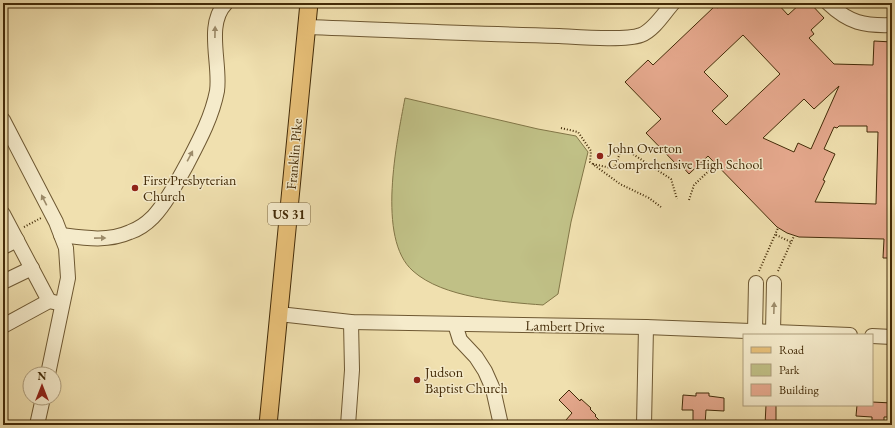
<svg xmlns="http://www.w3.org/2000/svg" width="895" height="428" font-family="'EB Garamond',serif">
	<rect width="100%" height="100%" fill="#f0e0af"/>
	<filter id="stains"><feTurbulence type="fractalNoise" baseFrequency=".005" numOctaves="4"/><feColorMatrix values="0 0 0 0 .2 0 0 0 0 .09 0 0 0 0 .02 0 0 0 .5 -.17"/></filter>
	<radialGradient id="worn" r=".72"><stop offset=".6" stop-color="#630" stop-opacity="0"/><stop offset="1" stop-color="#630" stop-opacity=".3"/></radialGradient>
	<!-- green -->
	<path fill="#c0c086" stroke="#827647" d="M 405,98 L 538,129 L 576,136 L 588,152 L 571,222 L 558,294 L 543,305 C 504,302 443,298 413,271 C 376,239 397,141 405,98 Z"/>
	<!-- building -->
	<g fill="#e6a98e" stroke="#432b08" fill-rule="evenodd">
		<path d="M 723,3 L 777,3 L 788,15 L 801,3 L 810,3 L 824,18 L 811,30 L 814,34 L 809,38 L 834,64 L 873,65 L 874,41 L 892,42 L 892,258 L 883,258 L 884,239 L 799,237 L 787,233 L 777,227 L 708,156 L 689,174 L 680,164 L 678,166 L 646,133 L 661,119 L 625,82 L 648,60 L 653,65 L 715,6 L 718,8 ZM 743,35 L 780,74 L 726,125 L 712,111 L 728,96 L 704,72 ZM 839,86 L 811,149 L 798,143 L 794,152 L 763,138 L 804,99 L 814,109 ZM 839,126 L 867,126 L 867,132 L 878,132 L 876,204 L 815,202 L 825,181 L 823,180 L 835,154 L 824,149 L 834,127 L 837,128 Z"/>
		<path d="M 569,390 L 580,401 L 581,399 L 591,408 L 590,409 L 596,415 L 595,416 L 604,425 L 571,425 L 566,420 L 572,413 L 559,400 Z"/>
		<path d="M 696,393 L 709,393 L 709,396 L 724,398 L 724,411 L 706,410 L 705,425 L 693,425 L 693,410 L 682,410 L 683,395 L 696,396 Z"/>
		<path d="M 872,402 L 892,403 L 892,417 L 884,417 L 884,425 L 872,424 L 872,417 L 856,416 L 857,405 L 872,405 Z"/>
		<path d="M 766,405 L 776,405 L 776,425 L 765,425 Z"/>
	</g>
	<g fill="none" stroke-linecap="round" stroke-linejoin="round">
		<!-- minor casing -->
		<g stroke="#6e5832" stroke-width="16">
			<g id="minor">
				<path d="M 828,3 C 849,23 864,26 892,25"/>
				<path d="M 306,27 C 391,30 475,34 559,36 C 578,37 625,41 641,35 C 654,30 664,13 673,3"/>
				<path d="M 3,120 L 56,222 L 66,248 L 68,278 L 48,374"/>
				<path d="M 3,214 L 49,301"/>
				<path d="M 61,235 C 84,238 108,242 130,232 C 139,229 146,224 153,217 C 167,202 177,182 187,164 C 199,141 212,117 217,91 C 221,64 205,24 226,3"/>
				<path d="M 3,247 L 17,240"/>
				<path d="M 3,282 L 32,268"/>
				<path d="M 279,314 L 351,322 L 646,327 L 850,335"/>
				<path d="M 455,324 L 460,340 L 476,357 L 485,371 L 493,389 L 501,425"/>
				<path d="M 3,326 L 49,301 L 58,303"/>
				<path d="M 755,331 L 756,283"/>
				<path d="M 773,332 L 774,283"/>
				<path d="M 872,336 L 892,337"/>
				<path d="M 37,425 L 43,398"/>
				<path d="M 348,425 L 352,370 L 351,322"/>
				<path d="M 644,425 L 646,327"/>
			</g>
		</g>
		<!-- major casing -->
		<g stroke="#432b08" stroke-width="19">
			<path id="major" d="M 268,425 L 309,3"/>
		</g>
		<!-- path -->
		<g stroke="#432b08" stroke-width="2" stroke-dasharray="1 2" stroke-linecap="butt">
			<path d="M 561,128 L 578,132 L 591,151 L 590,162 L 620,184 L 649,198 L 661,207"/>
			<path d="M 593,164 L 611,168 L 615,167 L 622,147 L 671,179 L 677,199"/>
			<path d="M 689,200 L 694,185 L 716,164"/>
			<path d="M 24,227 L 41,218"/>
			<path d="M 776,235 L 791,242"/>
			<path d="M 759,271 L 778,228"/>
			<path d="M 778,271 L 794,236"/>
			<path d="M 888,285 L 890,258"/>
		</g>
		<!-- minor -->
		<use href="#minor" stroke="#f5ebcb" stroke-width="14"/>
		<!-- major -->
		<use href="#major" stroke="#e8c078" stroke-width="17"/>
	</g>
	<!-- one-way arrows -->
	<defs><path id="oneway-solid" d="M-6-.8H1V-3.2L6.5 0L1 3.2V.8H-6Z"/></defs>
	<g fill="#9c8b6a">
		<use href="#oneway-solid" transform="translate(215 32) rotate(-89)"/>
		<use href="#oneway-solid" transform="translate(190 156) rotate(-62)"/>
		<use href="#oneway-solid" transform="translate(44 200) rotate(-117)"/>
		<use href="#oneway-solid" transform="translate(100 238) rotate(-1)"/>
		<use href="#oneway-solid" transform="translate(774 308) rotate(-88)"/>
	</g>
	<!-- markers -->
	<g fill="#8f2418" stroke="#f5ebcb" stroke-width="1.5">
		<circle cx="600" cy="156" r="4"/>
		<circle cx="135" cy="188" r="4"/>
		<circle cx="417" cy="380" r="4"/>
	</g>
	<g text-anchor="middle" dominant-baseline="central" stroke-width="3" stroke-linejoin="round" paint-order="stroke">
		<!-- shield labels -->
		<rect fill="#f5ebcb" stroke="#786542" stroke-width="1" x="268" y="203" width="42" height="22" rx="3"/>
		<g font-size="13" font-weight="bold" fill="#432b08">
			<text x="289" y="214">US 31</text>
		</g>
		<!-- poi labels -->
		<g font-size="14" fill="#432b08" stroke="#f5ebcb" text-anchor="start">
			<text x="608" y="148">John Overton<tspan x="608" dy="16">Comprehensive High School</tspan></text>
			<text x="143" y="180">First Presbyterian<tspan x="143" dy="16">Church</tspan></text>
			<text x="425" y="372">Judson<tspan x="425" dy="16">Baptist Church</tspan></text>
		</g>
		<!-- street labels -->
		<g font-size="14" fill="#432b08" stroke="#f5ebcb">
			<text transform="translate(294 154) rotate(-85)">Franklin Pike</text>
			<text transform="translate(565 326) rotate(1)">Lambert Drive</text>
		</g>
	</g>
	<!-- margin -->
	<rect width="895" height="428" fill="none" stroke="#f0e0af" stroke-width="16"/>
	<rect x="4" y="4" width="887" height="420" fill="none" stroke="#432b08" stroke-width="2"/>
	<rect x="8" y="8" width="879" height="412" fill="none" stroke="#432b08"/>
	<!-- legend -->
	<rect x="743" y="334" width="130" height="72" fill="#f5ebcb" stroke="#ae9e7d"/>
	<rect x="751" y="347" width="20" height="6" fill="#e8c078" stroke="#ae9e7d"/>
	<text x="779" y="354" font-size="12" fill="#432b08">Road</text>
	<rect x="751" y="364" width="20" height="12" fill="#c0c086" stroke="#ae9e7d"/>
	<text x="779" y="374" font-size="12" fill="#432b08">Park</text>
	<rect x="751" y="384" width="20" height="12" fill="#e6a98e" stroke="#ae9e7d"/>
	<text x="779" y="394" font-size="12" fill="#432b08">Building</text>
	<!-- north arrow -->
	<g transform="translate(42 386)"><circle r="19" fill="#f5ebcb" stroke="#ae9e7d"/>
	<path d="M0-3L7 15L0 10L-7 15Z" fill="#8f2418"/>
	<text y="-6" font-size="11" font-weight="bold" text-anchor="middle" fill="#432b08">N</text>
	</g>
	<rect width="100%" height="100%" filter="url(#stains)"/>
	<rect width="100%" height="100%" fill="url(#worn)"/>
</svg>
